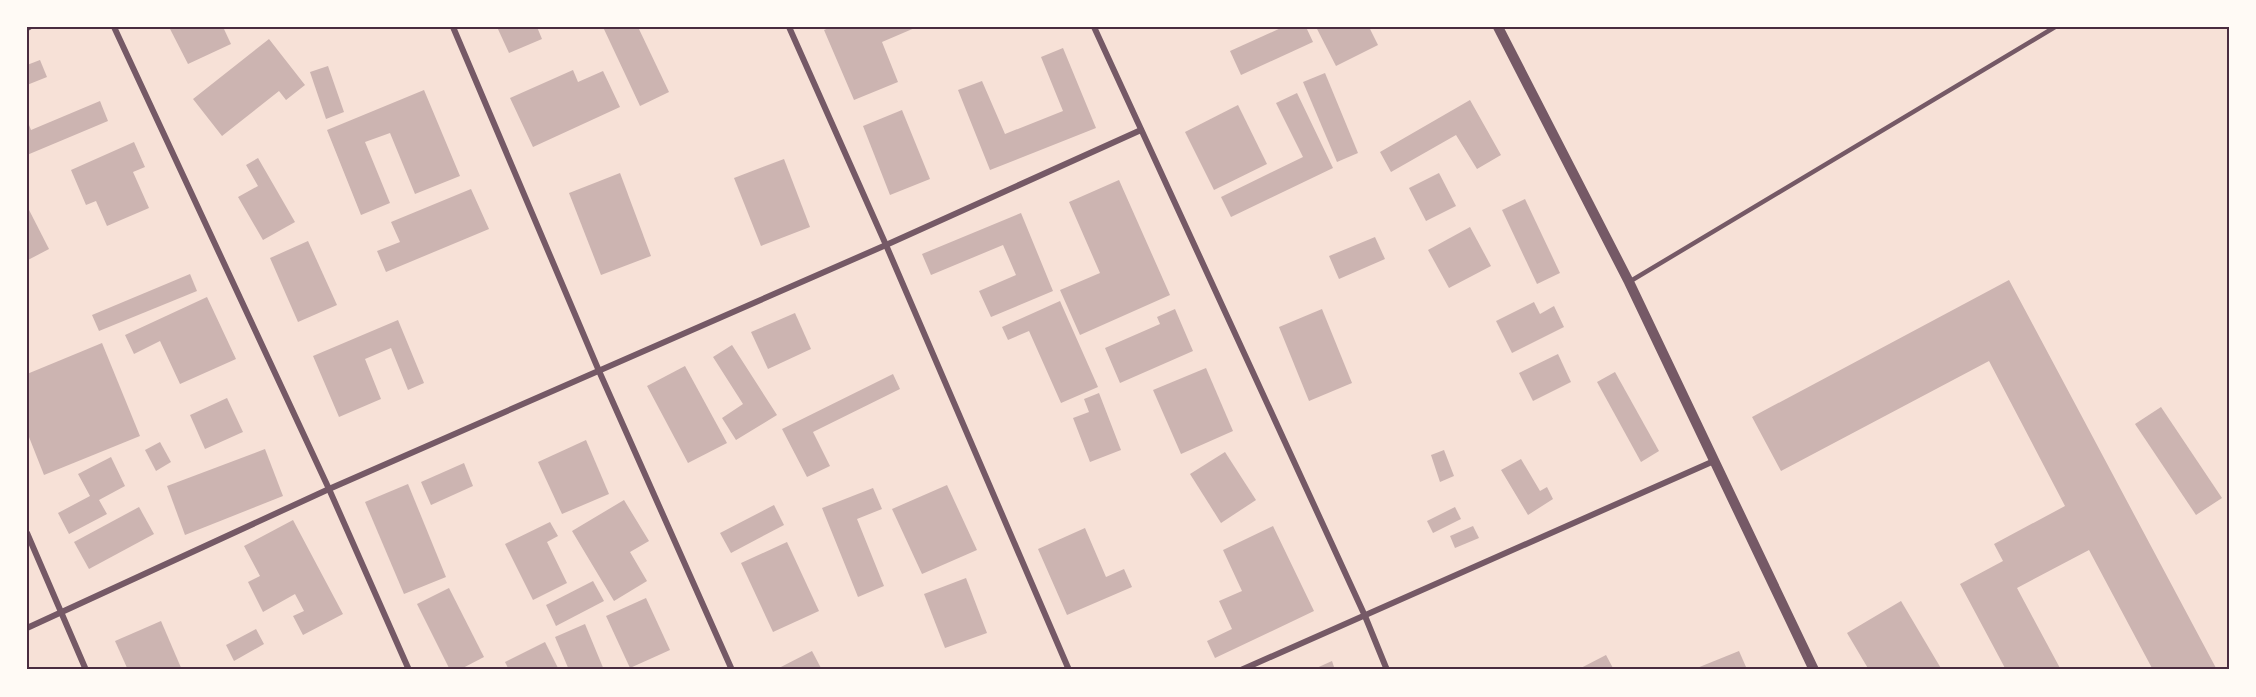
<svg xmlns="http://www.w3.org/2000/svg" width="2256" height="697" font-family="Montserrat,sans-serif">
	<rect width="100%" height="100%" fill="#f7e1d7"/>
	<!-- building -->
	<g fill="#ccb4b1">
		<path d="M 169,27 L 223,27 L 231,44 L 188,64 Z"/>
		<path d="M 497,27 L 537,27 L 542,39 L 509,53 Z"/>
		<path d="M 603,27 L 638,27 L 669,92 L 640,106 Z"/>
		<path d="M 831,27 L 917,27 L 882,42 L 898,82 L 854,100 L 824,30 Z"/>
		<path d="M 1283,27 L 1306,27 L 1313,42 L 1241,75 L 1230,51 Z"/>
		<path d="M 1316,27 L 1369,27 L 1378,45 L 1336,66 Z"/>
		<path d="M 269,39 L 305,85 L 286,100 L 279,91 L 222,136 L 193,99 Z"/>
		<path d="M 1063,48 L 1096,128 L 990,170 L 958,90 L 982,81 L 1005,134 L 1063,111 L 1041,57 Z"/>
		<path d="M 40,60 L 47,77 L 27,85 L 27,65 Z"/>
		<path d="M 328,66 L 344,112 L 326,119 L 310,72 Z"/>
		<path d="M 573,70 L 578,82 L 603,71 L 620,107 L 533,147 L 510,98 Z"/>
		<path d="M 1325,73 L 1358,153 L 1337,162 L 1303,82 Z"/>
		<path d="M 424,90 L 460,176 L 415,194 L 390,133 L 365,142 L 390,203 L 361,215 L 327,130 Z"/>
		<path d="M 1297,93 L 1333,168 L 1231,217 L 1221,197 L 1303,157 L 1276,103 Z"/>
		<path d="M 1470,100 L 1501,155 L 1477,169 L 1456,135 L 1391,172 L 1380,152 Z"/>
		<path d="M 100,101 L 108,121 L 27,155 L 27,120 L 31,130 Z"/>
		<path d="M 1238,105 L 1267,164 L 1214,190 L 1185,132 Z"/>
		<path d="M 902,110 L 930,179 L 890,195 L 863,126 Z"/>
		<path d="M 134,142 L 145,167 L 133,172 L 149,208 L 107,226 L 96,201 L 86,205 L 71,170 Z"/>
		<path d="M 258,158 L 295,222 L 263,240 L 238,197 L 258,186 L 246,165 Z"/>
		<path d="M 784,159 L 810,227 L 761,246 L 734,178 Z"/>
		<path d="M 620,173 L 651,256 L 601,275 L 569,193 Z"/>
		<path d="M 1439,173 L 1456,206 L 1426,221 L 1409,188 Z"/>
		<path d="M 1119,180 L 1170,295 L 1080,335 L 1060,290 L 1100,273 L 1069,202 Z"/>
		<path d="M 471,189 L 489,229 L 386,272 L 377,251 L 400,242 L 391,222 Z"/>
		<path d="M 1525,199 L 1560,273 L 1537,284 L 1502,210 Z"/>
		<path d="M 27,206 L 49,249 L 28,260 L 27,259 Z"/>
		<path d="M 1021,213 L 1053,291 L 991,317 L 979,291 L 1016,275 L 1003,245 L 931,275 L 922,254 Z"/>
		<path d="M 1470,227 L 1491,266 L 1449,288 L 1428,250 Z"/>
		<path d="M 1375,237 L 1385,259 L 1339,279 L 1329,256 Z"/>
		<path d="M 308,241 L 337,305 L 298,322 L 270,258 Z"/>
		<path d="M 190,274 L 197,291 L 99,331 L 92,315 Z"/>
		<path d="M 2009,280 L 2216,668 L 2213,670 L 2153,670 L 2089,550 L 2017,588 L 2061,670 L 2006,670 L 1960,584 L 2003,561 L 1994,544 L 2065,506 L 1989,361 L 1781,471 L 1752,417 Z"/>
		<path d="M 207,297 L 236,359 L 180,384 L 160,341 L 134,354 L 125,335 Z"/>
		<path d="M 1060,301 L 1098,387 L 1061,403 L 1029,331 L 1008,340 L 1002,327 Z"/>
		<path d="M 1534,302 L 1540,314 L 1554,306 L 1564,327 L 1512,353 L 1496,321 Z"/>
		<path d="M 1175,309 L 1193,351 L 1120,383 L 1105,348 L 1160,324 L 1157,317 Z"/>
		<path d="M 1322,309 L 1352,383 L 1309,401 L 1279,327 Z"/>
		<path d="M 795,313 L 811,349 L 768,369 L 751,332 Z"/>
		<path d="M 398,320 L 424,383 L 408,390 L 391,348 L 365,359 L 381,399 L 339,417 L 313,356 Z"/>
		<path d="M 102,343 L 140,436 L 44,475 L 27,432 L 27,374 Z"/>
		<path d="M 732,345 L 777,415 L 736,440 L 722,418 L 743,404 L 713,357 Z"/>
		<path d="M 1558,354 L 1571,382 L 1533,401 L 1519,373 Z"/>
		<path d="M 685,366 L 727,443 L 688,463 L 647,386 Z"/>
		<path d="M 1206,368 L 1233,431 L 1181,454 L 1153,390 Z"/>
		<path d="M 1615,372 L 1659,451 L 1641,462 L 1597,382 Z"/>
		<path d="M 893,374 L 900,389 L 813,432 L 830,466 L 807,477 L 782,429 Z"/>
		<path d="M 1099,393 L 1121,450 L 1090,462 L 1073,418 L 1089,412 L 1084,399 Z"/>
		<path d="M 227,398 L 243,432 L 205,449 L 190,415 Z"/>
		<path d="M 2161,407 L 2222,498 L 2196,515 L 2135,424 Z"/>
		<path d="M 586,440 L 609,494 L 562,514 L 538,462 Z"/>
		<path d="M 160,442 L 171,462 L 156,471 L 145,450 Z"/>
		<path d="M 265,449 L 283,496 L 185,535 L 167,486 Z"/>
		<path d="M 1444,450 L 1454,476 L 1440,482 L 1431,455 Z"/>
		<path d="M 1225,452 L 1256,500 L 1221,523 L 1190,474 Z"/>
		<path d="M 111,457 L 125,486 L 99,500 L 107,514 L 69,534 L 58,513 L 90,496 L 78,474 Z"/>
		<path d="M 1521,459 L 1540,491 L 1547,487 L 1553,499 L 1528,515 L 1501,470 Z"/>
		<path d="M 464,463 L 473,486 L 431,505 L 421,482 Z"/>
		<path d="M 408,484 L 446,577 L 404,594 L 365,502 Z"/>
		<path d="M 947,485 L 977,550 L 922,574 L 892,509 Z"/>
		<path d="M 873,488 L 882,509 L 857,519 L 884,586 L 858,597 L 822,508 Z"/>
		<path d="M 624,500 L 649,541 L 630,552 L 647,581 L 614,601 L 572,531 Z"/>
		<path d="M 774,505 L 784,525 L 731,553 L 720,533 Z"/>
		<path d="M 139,507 L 154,534 L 89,569 L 74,542 Z"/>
		<path d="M 1455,507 L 1461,519 L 1433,533 L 1427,521 Z"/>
		<path d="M 293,520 L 343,614 L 303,635 L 293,616 L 304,611 L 295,594 L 263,612 L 248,582 L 260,576 L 244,546 Z"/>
		<path d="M 550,522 L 558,536 L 547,542 L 567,583 L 533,600 L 505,544 Z"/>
		<path d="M 1273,526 L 1314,611 L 1215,658 L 1207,641 L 1232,629 L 1219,601 L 1242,591 L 1223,550 Z"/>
		<path d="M 1473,526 L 1479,538 L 1455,548 L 1450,536 Z"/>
		<path d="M 1085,528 L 1106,577 L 1124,569 L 1132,587 L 1067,615 L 1038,549 Z"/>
		<path d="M 787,542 L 819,611 L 773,632 L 741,563 Z"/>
		<path d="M 966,578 L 987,633 L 945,648 L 924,594 Z"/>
		<path d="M 593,581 L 604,601 L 556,626 L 546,605 Z"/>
		<path d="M 449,588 L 484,657 L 459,670 L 450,670 L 417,604 Z"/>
		<path d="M 646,598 L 670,650 L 630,668 L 606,616 Z"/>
		<path d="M 1901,601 L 1942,670 L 1869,670 L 1847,633 Z"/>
		<path d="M 161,621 L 182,670 L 128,670 L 115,641 Z"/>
		<path d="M 585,624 L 604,670 L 569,670 L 555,637 Z"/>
		<path d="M 256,629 L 264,644 L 234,661 L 226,645 Z"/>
		<path d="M 545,642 L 559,670 L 509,670 L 505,662 Z"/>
		<path d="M 812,651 L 822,670 L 780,670 L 779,668 Z"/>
		<path d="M 1739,651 L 1746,667 L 1739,670 L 1692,670 Z"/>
		<path d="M 1606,655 L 1614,670 L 1577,670 Z"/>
		<path d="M 1332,661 L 1335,670 L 1312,670 Z"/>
	</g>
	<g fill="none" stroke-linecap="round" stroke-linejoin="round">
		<!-- service -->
		<path stroke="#755966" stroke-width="4.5" d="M 1629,282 L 2055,27"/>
		<!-- minor -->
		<g stroke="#755966" stroke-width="6">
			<path d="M 114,27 L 329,489 L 409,670"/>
			<path d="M 453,27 L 599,371 L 732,670"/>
			<path d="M 789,27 L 886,245 L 1069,670"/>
			<path d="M 1094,27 L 1365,616 L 1387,670"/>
			<path d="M 27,28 L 29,27"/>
			<path d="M 27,533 L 86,670"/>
			<path d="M 27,628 L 329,489 L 886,245 L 1141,130"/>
			<path d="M 1241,670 L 1714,461"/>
		</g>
		<!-- tertiary -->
		<path stroke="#755966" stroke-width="10" d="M 1498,27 L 1629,282 L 1814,670"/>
	</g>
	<!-- border -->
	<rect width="2256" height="697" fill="none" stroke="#fffaf5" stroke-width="57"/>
	<rect x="28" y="28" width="2200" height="640" fill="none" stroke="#4a2c40" stroke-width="2"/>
</svg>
